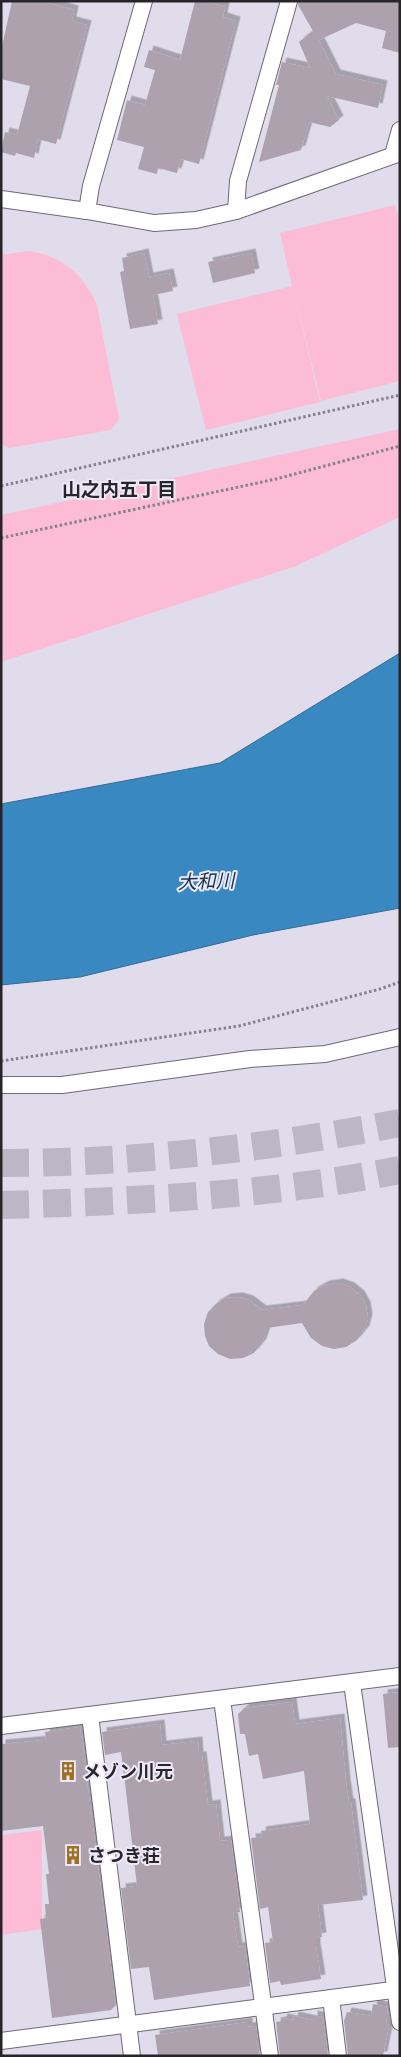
<svg xmlns="http://www.w3.org/2000/svg" width="401" height="2057" font-family="Manrope,'Noto Sans JP',sans-serif">
	<defs>
		<filter id="shadow"><feDropShadow dx="4.5" dy="-4.5" stdDeviation="0" flood-color="#0004"/></filter>
	</defs>
	<rect width="100%" height="100%" fill="#e0dceb"/>
	<!-- green -->
	<g fill="#fdbcd5">
		<path d="M 395,205 L 400,225 L 400,381 L 321,401 L 293,288 L 320,402 L 206,430 L 177,314 L 292,286 L 280,233 Z"/>
		<path d="M 29,251 C 62,256 83,274 97,305 L 119,419 L 111,430 L 9,448 L 1,445 L 1,255 Z"/>
		<path d="M 400,429 L 400,517 L 296,566 L 1,662 L 1,515 Z"/>
		<path d="M 42,1830 L 42,1929 L 1,1935 L 1,1835 Z"/>
	</g>
	<!-- water -->
	<path fill="#3a88c1" stroke="#346a94" d="M 400,653 L 400,908 L 253,935 L 80,977 L 1,985 L 1,804 L 220,763 Z"/>
	<!-- building -->
	<g fill="#aca1ac" filter="url(#shadow)">
		<path d="M 12,1 L 42,1 L 74,10 L 72,21 L 87,25 L 56,144 L 38,139 L 34,158 L 16,153 L 15,156 L 1,152 L 5,132 L 17,135 L 30,86 L 1,79 L 1,51 Z"/>
		<path d="M 195,1 L 205,1 L 225,7 L 223,17 L 236,21 L 199,164 L 181,159 L 177,173 L 158,168 L 157,174 L 138,169 L 144,147 L 117,140 L 127,100 L 145,105 L 155,70 L 144,67 L 149,50 L 180,60 Z"/>
		<path d="M 299,1 L 400,1 L 400,53 L 382,48 L 386,31 L 356,23 L 319,40 L 336,74 L 383,85 L 378,108 L 327,96 L 339,120 L 330,127 L 309,122 L 301,150 L 259,162 L 279,85 L 276,85 L 282,62 L 310,68 L 299,42 L 313,31 L 298,5 Z"/>
		<path d="M 144,253 L 149,277 L 169,273 L 173,291 L 153,295 L 158,324 L 130,329 L 120,272 L 124,271 L 122,258 Z"/>
		<path d="M 251,253 L 255,273 L 213,283 L 208,262 Z"/>
		<path d="M 339,1283 L 350,1287 L 360,1295 L 366,1306 L 368,1318 L 365,1330 L 357,1340 L 346,1347 L 334,1349 L 322,1346 L 311,1338 L 302,1323 L 267,1328 L 262,1343 L 254,1353 L 243,1358 L 230,1359 L 218,1354 L 209,1346 L 205,1336 L 204,1324 L 208,1312 L 216,1304 L 226,1298 L 238,1297 L 249,1300 L 262,1310 L 303,1305 L 314,1291 L 325,1285 Z"/>
		<path d="M 400,1692 L 400,1747 L 388,1748 L 383,1694 Z"/>
		<path d="M 292,1702 L 295,1724 L 340,1718 L 346,1783 L 349,1803 L 351,1803 L 363,1900 L 318,1905 L 322,1937 L 316,1938 L 316,1947 L 321,1979 L 281,1985 L 280,1981 L 270,1983 L 265,1943 L 273,1942 L 268,1907 L 260,1909 L 251,1838 L 262,1837 L 261,1831 L 310,1824 L 304,1771 L 263,1779 L 258,1754 L 249,1756 L 245,1734 L 240,1734 L 238,1714 L 245,1708 Z"/>
		<path d="M 160,1724 L 162,1745 L 198,1741 L 199,1756 L 202,1756 L 208,1805 L 216,1804 L 220,1841 L 231,1840 L 240,1912 L 233,1913 L 238,1947 L 245,1946 L 250,1986 L 154,2000 L 149,1967 L 131,1969 L 121,1888 L 137,1886 L 125,1783 L 121,1752 L 105,1755 L 102,1732 Z"/>
		<path d="M 80,1727 L 81,1735 L 82,1735 L 85,1757 L 84,1758 L 116,2005 L 111,2010 L 52,2018 L 40,1919 L 46,1918 L 45,1904 L 49,1904 L 46,1874 L 49,1874 L 43,1826 L 1,1831 L 1,1744 L 46,1740 L 45,1732 Z"/>
		<path d="M 373,2004 L 388,2007 L 386,2024 L 389,2025 L 383,2056 L 348,2056 L 344,2021 L 347,2012 L 371,2016 Z"/>
		<path d="M 313,2015 L 323,2017 L 328,2056 L 280,2056 L 276,2022 L 282,2021 L 283,2018 L 293,2020 L 294,2016 L 313,2020 Z"/>
		<path d="M 248,2022 L 248,2027 L 256,2026 L 260,2056 L 158,2056 L 155,2035 Z"/>
	</g>
	<g fill="none" stroke-linecap="round" stroke-linejoin="round">
		<!-- highway-tunnel -->
		<g stroke="#bbb7c4" stroke-width="28" stroke-dasharray="28 14" stroke-linecap="butt">
			<path d="M 1,1163 C 135,1163 269,1148 400,1123"/>
			<path d="M 1,1205 C 135,1201 268,1196 400,1170"/>
		</g>
		<!-- street casing -->
		<g stroke="#6d6976" stroke-width="18">
			<g id="street">
				<path d="M 393,155 L 400,130"/>
				<path d="M 1,199 L 87,211 L 154,223 L 196,220 L 236,211 L 400,153"/>
				<path d="M 87,211 L 91,186 L 144,1"/>
				<path d="M 236,211 L 238,181 L 289,1"/>
				<path d="M 1,1085 L 62,1085 L 250,1059 L 325,1054 L 400,1037"/>
				<path d="M 352,1683 L 400,2022"/>
				<path d="M 222,1699 L 270,2056"/>
				<path d="M 90,1715 L 132,2056"/>
				<path d="M 1,1726 L 400,1676"/>
				<path d="M 331,1998 L 338,2056"/>
				<path d="M 1,2041 L 400,1989"/>
			</g>
		</g>
		<!-- path -->
		<g stroke="#85828c" stroke-width="3" stroke-dasharray="2.5 2.5" stroke-linecap="butt">
			<path d="M 1,486 L 400,395"/>
			<path d="M 1,538 L 276,479 L 400,446"/>
			<path d="M 1,1061 L 239,1026 L 380,989 L 400,982"/>
		</g>
		<!-- street -->
		<use href="#street" stroke="#fff" stroke-width="16"/>
	</g>
	<!-- icons -->
	<defs>
		<g id="building-bare" transform="scale(1.5)"><path d="M-4-6H4V6H1V3H-1V6H-4ZM-2.5-4.3h1.7v1.8h-1.7ZM.8-4.3h1.7v1.8H.8ZM-2.5-1h1.7V.8h-1.7ZM.8-1h1.7V.8H.8Z" fill="#9f7122" stroke="#eee9f8" stroke-width="2.5" paint-order="stroke"/></g>
	</defs>
	<g fill-rule="evenodd">
		<use href="#building-bare" x="68" y="1771"/>
		<use href="#building-bare" x="73" y="1855"/>
	</g>
	<g text-anchor="middle" dominant-baseline="central" stroke-width="4" stroke-linejoin="round" paint-order="stroke">
		<!-- poi labels -->
		<g font-size="18" font-weight="bold" fill="#27252a" stroke="#eee9f8" text-anchor="start">
			<text x="83" y="1771">メゾン川元</text>
			<text x="88" y="1855">さつき荘</text>
		</g>
		<!-- neighbourhood labels -->
		<g font-size="19" font-weight="bold" fill="#27252a" stroke="#eee9f8">
			<text x="119" y="489">山之内五丁目</text>
		</g>
		<!-- water labels -->
		<g font-size="19" font-style="italic" fill="#13344c" stroke="#eee9f8">
			<text transform="translate(206 881) rotate(-2)">大和川</text>
		</g>
	</g>
	<!-- border -->
	<rect width="401" height="2057" fill="none" stroke="#27252a" stroke-width="5"/>
</svg>
